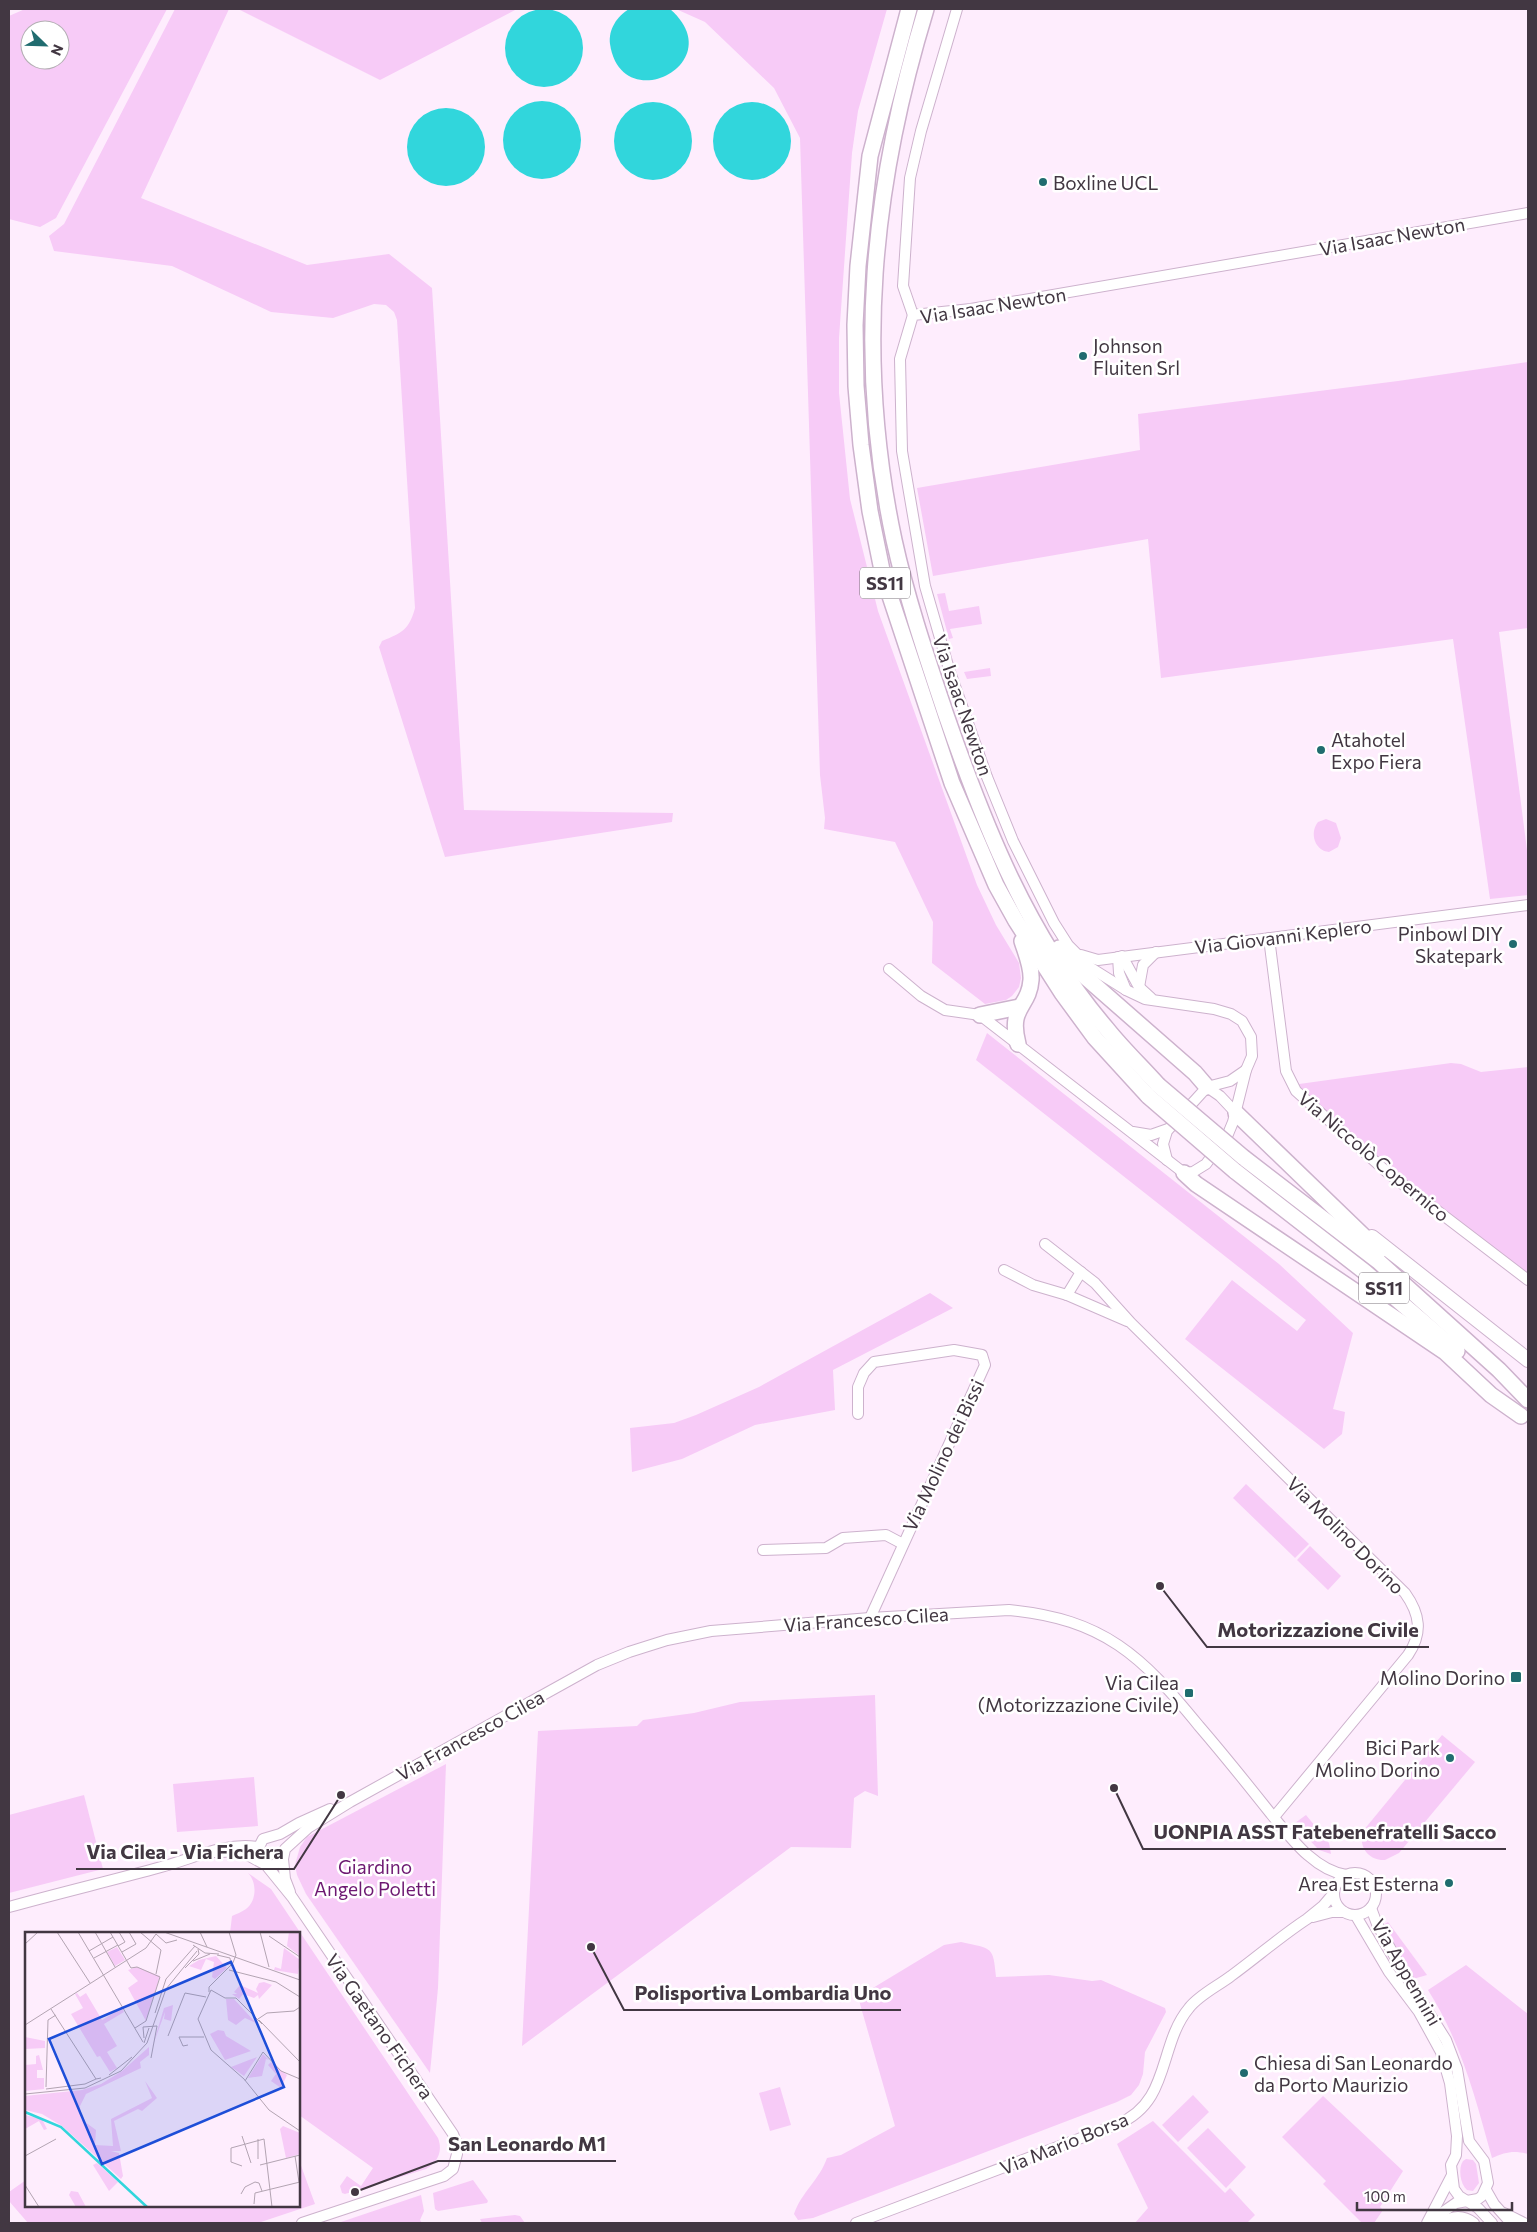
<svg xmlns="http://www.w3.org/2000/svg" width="1537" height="2232" font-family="Commissioner,sans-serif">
	<rect width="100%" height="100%" fill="#feedfd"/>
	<!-- green -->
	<g fill="#f7cbf7" fill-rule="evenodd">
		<path d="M 25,9 L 167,9 L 56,218 L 40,227 L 9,219 L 9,16 ZM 30,30 L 60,30 L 60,60 L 30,60 Z"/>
		<path d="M 175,9 L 229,9 L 141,198 L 307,265 L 389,254 L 432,288 L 464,810 L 673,813 L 672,822 L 445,857 L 379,647 L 382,641 C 402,633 409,630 415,608 L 397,320 L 394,312 L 386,305 L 374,304 L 333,318 L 271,312 L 172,266 L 54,251 L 49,236 L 64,224 Z"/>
		<path d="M 238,9 L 517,9 L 380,80 Z"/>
		<path d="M 676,9 L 887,9 L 858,111 L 852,153 L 839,338 L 839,393 L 850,499 L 878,611 L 977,885 L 996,925 L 1019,963 L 1021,978 L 1019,987 L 1012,996 L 1006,1000 L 985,1004 L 932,963 L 933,922 L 895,842 L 824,829 L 825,818 L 820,775 L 800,138 L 774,88 L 705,22 Z"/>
		<path d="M 1528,362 L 1528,628 L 1499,632 L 1528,858 L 1528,895 L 1490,899 L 1453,639 L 1161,678 L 1148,539 L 933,576 L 917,488 L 1140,450 L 1138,414 L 1398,381 Z"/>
		<path d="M 945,593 L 949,611 L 979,606 L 982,624 L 950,629 L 953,638 L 949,639 L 937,594 Z"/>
		<path d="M 990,668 L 991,676 L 967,679 L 964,672 Z"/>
		<path d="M 1326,819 L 1336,823 L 1341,838 L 1338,847 L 1329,852 C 1315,851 1309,833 1318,822 Z"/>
		<path d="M 987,1033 L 1279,1264 L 1353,1333 L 1333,1409 L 1345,1412 L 1342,1434 L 1324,1449 L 1185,1339 L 1232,1280 L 1297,1331 L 1306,1320 L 976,1060 Z"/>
		<path d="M 1451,1063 L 1461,1064 L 1481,1072 L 1528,1067 L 1528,1280 L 1411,1191 L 1292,1085 Z"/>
		<path d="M 930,1293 L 953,1308 L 833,1370 L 835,1410 L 755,1425 L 682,1459 L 632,1472 L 630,1428 L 674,1423 L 696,1415 L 759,1387 Z"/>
		<path d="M 1246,1484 L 1309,1544 L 1295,1558 L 1233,1498 Z"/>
		<path d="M 1310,1546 L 1341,1576 L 1328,1590 L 1297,1560 Z"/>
		<path d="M 875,1695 L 878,1796 L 865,1791 L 854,1798 L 851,1848 L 791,1847 L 522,2046 L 538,1731 L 637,1726 L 643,1720 L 694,1713 L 740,1702 Z"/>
		<path d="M 1442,1735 L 1475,1762 L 1399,1853 L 1385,1860 C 1368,1861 1358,1846 1363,1831 Z"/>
		<path d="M 446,1764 L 438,1988 L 430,2073 L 306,1894 L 297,1875 L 295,1865 L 300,1847 L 307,1837 Z"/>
		<path d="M 254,1777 L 258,1826 L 177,1832 L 173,1784 Z"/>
		<path d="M 84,1795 L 103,1869 L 9,1893 L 9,1815 Z"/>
		<path d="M 1306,1815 L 1329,1843 L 1331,1854 L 1319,1850 L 1295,1825 L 1295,1823 Z"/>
		<path d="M 248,1873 L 271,1889 L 438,2138 C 443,2151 438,2162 426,2169 L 345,2194 L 342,2193 L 340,2186 L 347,2176 L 361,2186 L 373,2168 L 299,2115 L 299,1933 L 230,1933 L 232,1916 C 236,1914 242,1912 246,1909 C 257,1901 257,1882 248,1873 Z"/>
		<path d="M 1388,1922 L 1427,1975 L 1413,1979 L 1383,1925 Z"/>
		<path d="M 961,1942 C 993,1949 993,1946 996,1977 L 1049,1975 L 1092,1981 L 1101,1980 L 1165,2008 L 1166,2012 L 1145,2052 L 1143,2074 L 1139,2085 L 1131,2095 L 1117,2102 L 813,2218 L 798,2220 L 794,2214 C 801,2193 820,2179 827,2158 L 841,2155 L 895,2126 L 858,1997 L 944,1945 Z"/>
		<path d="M 1466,1965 L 1528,2014 L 1528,2154 C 1514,2150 1505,2152 1492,2158 C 1475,2097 1462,2044 1428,1990 Z"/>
		<path d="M 780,2087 L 791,2125 L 770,2131 L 759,2093 Z"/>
		<path d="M 1193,2095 L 1209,2112 L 1178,2142 L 1162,2125 Z"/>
		<path d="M 1323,2096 L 1403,2171 L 1380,2207 L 1383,2210 L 1374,2223 L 1362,2223 L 1323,2184 L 1326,2181 L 1282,2137 Z"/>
		<path d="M 1153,2121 L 1225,2193 L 1230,2188 L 1255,2215 L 1247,2223 L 1135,2223 L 1148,2208 L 1117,2144 Z"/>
		<path d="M 1208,2128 L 1246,2167 L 1226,2188 L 1187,2148 Z"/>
		<path d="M 1466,2159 L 1473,2160 L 1476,2164 L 1479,2183 L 1473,2191 L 1467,2190 C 1460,2184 1458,2168 1463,2161 Z"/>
		<path d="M 299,2160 L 315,2204 L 258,2223 L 28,2223 L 9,2201 L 9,2192 L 26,2180 L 26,2206 L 299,2206 Z"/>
		<path d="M 473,2180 L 488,2201 L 487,2203 L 438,2211 L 435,2209 L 433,2193 Z"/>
		<path d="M 421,2195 L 424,2211 L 420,2220 L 422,2223 L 338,2223 Z"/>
		<path d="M 515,2215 L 520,2216 L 525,2223 L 482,2223 L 480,2219 Z"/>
	</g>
	<!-- water -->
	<g fill="#31d6dc">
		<path d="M 629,9 L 670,9 C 732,63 621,119 610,44 C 608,30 617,16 629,9 Z"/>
		<circle cx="544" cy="48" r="39"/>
		<circle cx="542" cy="140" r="39"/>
		<circle cx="752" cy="141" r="39"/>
		<circle cx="653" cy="141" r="39"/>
		<circle cx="446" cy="147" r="39"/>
	</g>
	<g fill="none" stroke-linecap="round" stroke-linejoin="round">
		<!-- minor casing -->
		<g stroke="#cdb2cd" stroke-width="12">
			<g id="minor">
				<path d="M 913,315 L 903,286 L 910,178 L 921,131 L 957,9"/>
				<path d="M 1269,938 L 1286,1071 L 1296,1091 L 1388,1173 L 1528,1280"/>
				<path d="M 1081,955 L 1098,960 L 1528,905"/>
				<path d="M 1122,956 L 1139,987 L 1151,998"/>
				<path d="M 1118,957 L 1119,973 L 1126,990"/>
				<path d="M 889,969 L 921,996 L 945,1010 L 980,1015 L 1184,1173 L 1193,1172 L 1206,1164 L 1228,1134 L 1233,1122 L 1246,1070 L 1252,1056 L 1251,1037 L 1242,1021 L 1231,1014 L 1214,1009 L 1145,999 L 1126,990 L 1091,968 L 1068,945 L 1054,923 L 1013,841 L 987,777 L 949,669 L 925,586 L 902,451 L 900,359 L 913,315 L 971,309 L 1528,213"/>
				<path d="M 1139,987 L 1143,965 L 1156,952"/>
				<path d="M 1207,1087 L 1230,1081 L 1246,1070"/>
				<path d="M 1133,1132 L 1151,1135 L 1168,1129"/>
				<path d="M 1167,1160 L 1163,1144 L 1167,1131 L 1207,1087 L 1220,1096 L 1236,1113"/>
				<path d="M 1045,1244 L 1095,1283 L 1131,1323 L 1405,1593 C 1420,1614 1423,1633 1408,1655 L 1274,1817"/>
				<path d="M 1004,1270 L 1033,1285 L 1067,1295 L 1127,1321"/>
				<path d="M 1067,1295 L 1081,1272"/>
				<path d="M 858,1414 L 858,1387 L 864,1373 L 874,1362 L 954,1350 L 982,1355 L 985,1365 L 870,1618"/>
				<path d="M 763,1550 L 826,1548 L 843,1538 L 886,1535 L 903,1544"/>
				<path d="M 257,1851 L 263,1839 L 280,1834 L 299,1823 L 330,1809"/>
				<path d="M 214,1852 C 223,1852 233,1851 242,1853 C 253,1856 263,1867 274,1865 L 283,1859 L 285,1849 L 308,1828 L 350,1802 L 597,1665 L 629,1652 L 667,1640 L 711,1631 L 870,1618 L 1009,1610 C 1104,1619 1142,1656 1199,1726 C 1224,1755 1248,1785 1271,1814 C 1291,1838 1314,1870 1346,1875"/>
				<path d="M 283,1859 L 285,1879 L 290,1892"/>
				<path d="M 266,1865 L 292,1897 L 453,2134 L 457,2144 L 457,2154 L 453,2169 L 444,2176 L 302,2223"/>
				<circle cx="1355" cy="1894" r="21"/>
				<path d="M 9,1907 C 59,1893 110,1881 161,1867 C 192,1859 225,1842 257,1847"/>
				<path d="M 1371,1908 L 1377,1924 L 1402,1970 L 1446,2040 L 1457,2069 L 1469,2141 L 1484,2161 L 1488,2183 L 1482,2196 L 1478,2199 L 1456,2203 L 1443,2212 L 1432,2223"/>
				<path d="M 1356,1916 L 1389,1972 L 1419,2012 L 1441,2052 L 1450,2083 L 1457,2136 L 1456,2155 L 1451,2165 L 1454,2189 L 1459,2196 L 1478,2208 L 1492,2223"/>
				<path d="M 1313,1917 L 1332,1912 L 1344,1912"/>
				<path d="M 1486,2190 L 1494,2204 L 1511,2223"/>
				<path d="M 1504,2213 L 1524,2223"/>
				<path d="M 856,2223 L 1118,2124 C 1171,2102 1158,2045 1189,2008 C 1199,1995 1218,1986 1231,1976 C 1257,1957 1281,1936 1307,1919 L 1323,1906 L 1334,1893"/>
				<path d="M 1427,2223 L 1452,2175"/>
				<path d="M 1442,2223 C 1453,2215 1463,2215 1474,2223"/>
			</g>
		</g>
		<!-- major casing -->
		<g stroke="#cdb2cd" stroke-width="16">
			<path id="major" d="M 1372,1237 L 1528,1360"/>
		</g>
		<!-- highway casing -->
		<g stroke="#cdb2cd" stroke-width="18">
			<g id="highway">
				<path d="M 909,9 L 870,156 L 858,266 L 855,325 L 856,386 L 861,445 L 870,511 L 883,575 L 952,783 L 996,885 L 1016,921 L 1062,993 L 1095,1038 L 1148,1096"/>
				<path d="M 926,9 C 872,186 855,357 894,540 C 907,599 926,655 945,712 C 984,825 1028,937 1107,1029 C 1123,1049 1141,1066 1158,1085"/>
				<path d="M 1059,948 L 1082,974 L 1195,1073 L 1207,1087"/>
				<path d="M 980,1015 L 1019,1007"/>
				<path d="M 1018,1044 C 1008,1006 1029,1008 1031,980 C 1032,967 1026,954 1022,941"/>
				<path d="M 1236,1113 L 1379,1251"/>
				<path d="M 1244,1158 L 1378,1261 L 1499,1370 L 1528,1400"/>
				<path d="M 1235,1171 L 1365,1272 L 1457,1351"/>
				<path d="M 1184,1173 L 1196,1184 L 1445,1352 L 1491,1395 L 1521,1416"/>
			</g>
		</g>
		<!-- minor -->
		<use href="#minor" stroke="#fff" stroke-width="10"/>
		<!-- major -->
		<use href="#major" stroke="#fff" stroke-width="14"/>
		<!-- highway -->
		<use href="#highway" stroke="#fff" stroke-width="15"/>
		<!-- highway-bridge casing -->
		<g stroke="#cdb2cd" stroke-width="18" stroke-linecap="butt">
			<g id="highway-bridge">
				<path d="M 1158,1085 L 1244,1158"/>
				<path d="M 1148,1096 L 1235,1171"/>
			</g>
		</g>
		<!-- highway-bridge -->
		<use href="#highway-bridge" stroke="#fff" stroke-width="15"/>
	</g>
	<!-- markers -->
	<g fill="#206c6f" stroke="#fff" stroke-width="2">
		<circle cx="1043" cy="182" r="5"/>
		<circle cx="1083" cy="356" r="5"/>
		<circle cx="1321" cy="750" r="5"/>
		<circle cx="1513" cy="944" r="5"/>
		<rect x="1510" y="1671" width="12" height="12" rx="2.5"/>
		<rect x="1184" y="1688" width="10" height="10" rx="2.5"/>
		<circle cx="1450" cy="1758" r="5"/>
		<circle cx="1449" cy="1883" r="5"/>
		<circle cx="1244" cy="2073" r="5"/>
	</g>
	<g text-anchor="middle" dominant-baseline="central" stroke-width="5" stroke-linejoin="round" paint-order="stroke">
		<!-- shield labels -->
		<g fill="#fff" stroke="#7b737b" stroke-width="1">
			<rect x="860" y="567.5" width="50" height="31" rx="4"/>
			<rect x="1359" y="1272.5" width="50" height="31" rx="4"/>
		</g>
		<g font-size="18" font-weight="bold" fill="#423742">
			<text x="885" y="583">SS11</text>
			<text x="1384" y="1288">SS11</text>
		</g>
		<!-- poi labels -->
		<g font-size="19" fill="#423742" stroke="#fff" text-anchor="end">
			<text x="1053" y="182" text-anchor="start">Boxline UCL</text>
			<text x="1093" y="345" text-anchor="start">Johnson<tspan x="1093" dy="22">Fluiten Srl</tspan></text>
			<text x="1331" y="739" text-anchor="start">Atahotel<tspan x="1331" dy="22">Expo Fiera</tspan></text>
			<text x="1503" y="933">Pinbowl DIY<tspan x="1503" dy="22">Skatepark</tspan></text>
			<text x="1505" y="1677">Molino Dorino</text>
			<text x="1179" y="1682">Via Cilea<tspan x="1179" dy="22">(Motorizzazione Civile)</tspan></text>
			<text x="1440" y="1747">Bici Park<tspan x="1440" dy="22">Molino Dorino</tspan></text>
			<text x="1439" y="1883">Area Est Esterna</text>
			<text x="1254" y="2062" text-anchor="start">Chiesa di San Leonardo<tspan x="1254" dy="22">da Porto Maurizio</tspan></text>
		</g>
		<!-- street labels -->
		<g font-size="19" fill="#423742" stroke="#fff">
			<text transform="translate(1392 236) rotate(-10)">Via Isaac Newton</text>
			<text transform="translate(993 305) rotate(-9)">Via Isaac Newton</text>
			<text transform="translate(963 705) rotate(71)">Via Isaac Newton</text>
			<text transform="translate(1283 936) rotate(-7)">Via Giovanni Keplero</text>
			<text transform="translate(1374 1156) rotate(40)">Via Niccolò Copernico</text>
			<text transform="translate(943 1455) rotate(-65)">Via Molino dei Bissi</text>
			<text transform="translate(1346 1535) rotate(45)">Via Molino Dorino</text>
			<text transform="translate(866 1619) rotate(-4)">Via Francesco Cilea</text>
			<text transform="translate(470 1735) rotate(-29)">Via Francesco Cilea</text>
			<text transform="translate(1407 1972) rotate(60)">Via Appennini</text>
			<text transform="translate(380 2026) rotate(55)">Via Gaetano Fichera</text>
			<text transform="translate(1064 2143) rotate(-22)">Via Mario Borsa</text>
		</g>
		<!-- park labels -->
		<g font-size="19" fill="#6d1972" stroke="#fff">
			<text x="375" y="1866">Giardino<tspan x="375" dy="22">Angelo Poletti</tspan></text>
		</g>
	</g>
	<!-- overview -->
	<g transform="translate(25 1932)">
		<rect width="275" height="275" fill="#feedfd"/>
		<path d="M 264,0 L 275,0 L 275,24 L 262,14 ZM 92,15 L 100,28 L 90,34 L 82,20 ZM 259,16 L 275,28 L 273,42 L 249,38 L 250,35 L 256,37 ZM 191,24 L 202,36 L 190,47 L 187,45 L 189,30 L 181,27 L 176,38 L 164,34 L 174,28 ZM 112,35 L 135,44 L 121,89 L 103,56 L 113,49 L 103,38 ZM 239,50 L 247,53 L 234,67 L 233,63 L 229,66 L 218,62 L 214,67 L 207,62 L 212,62 L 209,60 L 215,53 L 233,61 L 231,57 L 234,51 ZM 52,61 L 55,65 L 61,61 L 77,88 L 97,76 L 99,80 L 79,92 L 92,114 L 82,120 L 92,136 L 85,140 L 75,124 L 72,125 L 46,82 L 58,76 L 50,62 ZM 201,67 L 209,67 L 231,91 L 220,86 L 211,93 L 203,88 ZM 148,73 L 146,89 L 139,87 L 140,80 L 127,116 L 139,76 ZM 193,98 L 199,99 L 201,104 L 226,119 L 200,128 L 185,102 ZM 0,105 L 20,109 L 20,116 L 0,117 ZM 124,115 L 124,123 L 115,130 L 116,136 L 61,162 L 55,174 L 56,187 L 71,198 L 70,213 L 88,214 L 86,187 L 127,166 L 120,149 L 132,166 L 117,179 L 113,177 L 89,189 L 96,219 L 86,219 L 94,221 L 98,244 L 96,247 L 37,194 L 17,182 L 0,178 L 0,164 L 57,158 L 76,152 L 97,139 ZM 238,122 L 244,128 L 241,127 L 237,144 L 223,146 ZM 14,123 L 18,138 L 12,138 L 12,146 L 19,146 L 19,157 L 0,159 L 0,133 L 11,132 L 11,124 ZM 232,125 L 219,144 L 206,135 L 224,128 ZM 246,130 L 262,143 L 256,156 L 246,149 L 251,142 L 243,133 ZM 0,183 L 17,187 L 22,197 L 19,198 L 14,189 L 0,197 ZM 258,194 L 275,201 L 275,222 L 261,226 L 255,197 ZM 72,231 L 93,250 L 84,259 L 68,233 ZM 46,259 L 53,260 L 61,275 L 51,275 L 44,263 Z" fill="#f7cbf7"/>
		<path fill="none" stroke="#31d6dc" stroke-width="2.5" d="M 0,180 L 36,195 L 122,275"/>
		<path fill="none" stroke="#b3a4b2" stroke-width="1" d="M 32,0 L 65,51M 53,0 L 118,110M 70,0 L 90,35M 85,0 L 106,36 L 112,35 L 135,45 L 121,89 L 110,96M 115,0 L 136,18 L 131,42M 139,0 L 275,48M 175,0 L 182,15M 204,0 L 211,23 L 207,33M 235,0 L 244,35M 244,4 L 275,25M 0,12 L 13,0M 168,13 L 180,21 L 194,22M 93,14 L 100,10 L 94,0M 64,19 L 88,5M 97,20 L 111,12 L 104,0M 69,26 L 93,13M 168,29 L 185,22M 160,36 L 174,22 L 173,17M 204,38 L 251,50 L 275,65M 186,58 L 173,87 L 186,118 L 219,147 L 244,178 L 275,199M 186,58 L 200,66 L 211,66 L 237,92M 184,60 L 184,55 L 206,33 L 205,26 L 192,23M 26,77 L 71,147 L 76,146M 130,81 L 141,47 L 170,14M 233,87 L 242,81 L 269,79 L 275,75M 234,88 L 275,130M 0,93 L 121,16 L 131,2 L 141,11 L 152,8M 143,104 L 160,61 L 181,65M 119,106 L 118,95 L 132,94 L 126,126M 119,111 L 124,96M 163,113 L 158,114 L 154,105 L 179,105M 84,143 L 107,125M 220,149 L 238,120 L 256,139 L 275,147M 21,155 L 23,88 L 31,83M 21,157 L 60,152 L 71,147M 0,162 L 60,156 L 96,139 L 122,111 L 141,57 L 172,19M 217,204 L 226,231M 233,207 L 233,227M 0,224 L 31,207M 270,224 L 274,250M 235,233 L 275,223M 217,234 L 206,230 L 206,216 L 239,207 L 247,275M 0,253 L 14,275M 216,262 L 220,255 L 230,250 L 234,251 L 237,259M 229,272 L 230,261 L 275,250"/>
		<path fill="#1d4ed8" fill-opacity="0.15" stroke="#1d4ed8" stroke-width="2.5" d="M 206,30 L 259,155 L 77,232 L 24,107 Z"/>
		<rect width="275" height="275" fill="none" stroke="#423742" stroke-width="2.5"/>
	</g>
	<!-- callouts -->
	<path fill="none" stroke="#423742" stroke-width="2" d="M1160 1586L1207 1647H1429M1114 1788L1143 1849H1506M341 1795L294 1869H76M591 1947L624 2010H901M355 2192L438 2161H616"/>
	<g fill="#423742" stroke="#fff" stroke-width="2">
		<circle cx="1160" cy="1586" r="5"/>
		<circle cx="1114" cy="1788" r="5"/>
		<circle cx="341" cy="1795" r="5"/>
		<circle cx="591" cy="1947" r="5"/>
		<circle cx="355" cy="2192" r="5"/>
	</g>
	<g font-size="20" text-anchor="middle" font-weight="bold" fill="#423742" stroke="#fff" stroke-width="5" stroke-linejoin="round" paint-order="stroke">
		<text x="1318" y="1637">Motorizzazione Civile</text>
		<text x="1325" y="1839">UONPIA ASST Fatebenefratelli Sacco</text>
		<text x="185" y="1859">Via Cilea - Via Fichera</text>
		<text x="763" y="2000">Polisportiva Lombardia Uno</text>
		<text x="527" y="2151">San Leonardo M1</text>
	</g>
	<!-- border -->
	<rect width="1537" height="2232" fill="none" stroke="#423742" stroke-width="20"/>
	<!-- north arrow -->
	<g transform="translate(45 45) rotate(113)"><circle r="24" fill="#ffffff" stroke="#b3afb3"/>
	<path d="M0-4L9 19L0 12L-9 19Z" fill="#206c6f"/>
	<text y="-8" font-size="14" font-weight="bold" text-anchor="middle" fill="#423742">N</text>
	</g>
	<!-- scale -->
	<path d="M1357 2202v8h155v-8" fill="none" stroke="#423742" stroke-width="2.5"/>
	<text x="1364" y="2202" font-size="15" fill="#423742" stroke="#ffffff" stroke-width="4" paint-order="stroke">100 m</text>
</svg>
